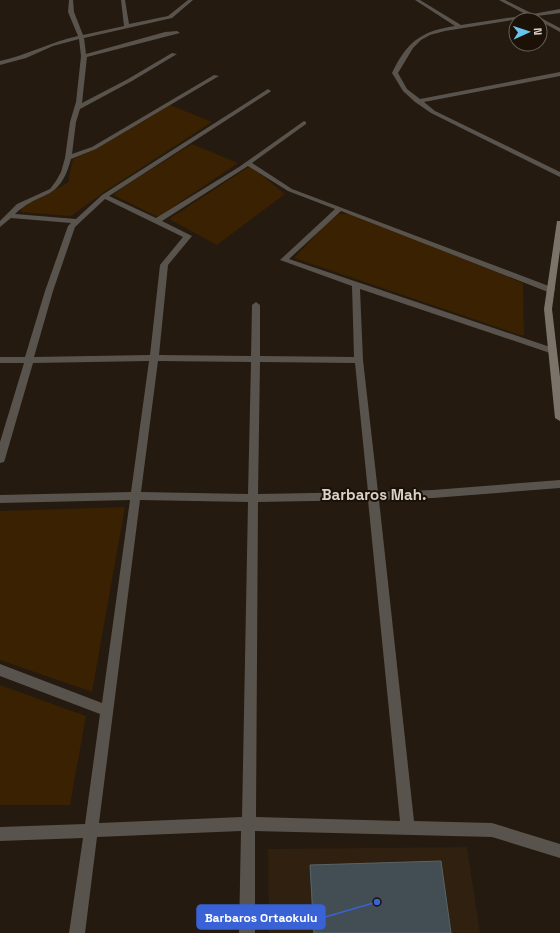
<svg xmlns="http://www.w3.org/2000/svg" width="560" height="933" font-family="'Space Grotesk',sans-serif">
	<rect width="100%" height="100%" fill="#241a0f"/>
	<!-- built -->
	<path fill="#2f200f" d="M 467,847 L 480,933 L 269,933 L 268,849 Z"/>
	<!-- green -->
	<g fill="#3a2101">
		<path d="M 170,105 L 212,122 L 104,192 L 71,216 L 22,212 L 21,208 L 69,182 L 69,177 L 73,159 L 98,148 Z"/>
		<path d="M 192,144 L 238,163 L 158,217 L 113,195 L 123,187 Z"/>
		<path d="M 250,166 L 285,194 L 217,245 L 169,219 Z"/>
		<path d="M 339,214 L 352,214 L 523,283 L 524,335 L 520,335 L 294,258 L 324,226 Z"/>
		<path d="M 125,507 L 92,692 L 0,660 L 0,511 Z"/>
		<path d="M 0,685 L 86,716 L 70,805 L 0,805 Z"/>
	</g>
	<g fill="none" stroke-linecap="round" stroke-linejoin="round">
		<!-- minor -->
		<g fill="#59534d" fill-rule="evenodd">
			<path d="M 69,0 L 73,0 L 74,12 L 83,35 L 124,26 L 121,0 L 125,0 L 129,24 L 168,16 L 188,0 L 193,0 L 172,18 L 84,38 L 86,54 L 165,32 L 177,31 L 180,33 L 87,57 L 82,103 L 128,79 L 172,53 L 177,54 L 132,81 L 80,109 L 76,122 L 72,154 L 92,147 L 214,75 L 219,76 L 96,149 L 71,159 C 59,203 42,189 15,214 L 76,219 L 102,195 L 268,89 L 271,91 L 270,92 L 109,196 L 156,218 L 239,167 L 304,121 L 306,122 L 306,124 L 252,163 L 292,189 L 554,288 L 555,290 L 551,293 L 548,292 L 341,211 L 289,259 L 556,349 L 557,351 L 553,354 L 550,353 L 360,289 L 363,360 L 378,492 L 433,490 L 560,480 L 560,488 L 433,498 L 379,500 L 414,821 L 492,823 L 560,844 L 560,858 L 492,837 L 255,831 L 255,933 L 239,933 L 241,831 L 97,837 L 85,933 L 69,933 L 83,838 L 0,841 L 0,827 L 85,824 L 100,714 L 0,676 L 0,664 L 102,703 L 130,500 L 0,503 L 0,495 L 131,492 L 149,361 L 33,363 L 5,459 L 4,462 L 0,463 L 0,442 L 24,363 L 0,363 L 0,357 L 25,357 L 45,291 L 68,226 L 71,223 L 11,218 L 0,227 L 0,221 L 17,204 L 50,189 L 56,181 L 61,172 L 65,158 L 70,122 L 76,102 L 81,56 L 79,39 L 53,46 L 26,58 L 0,65 L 0,61 C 27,55 51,42 78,36 L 68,12 ZM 248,166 L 288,191 L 335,209 L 280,260 L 352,286 L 354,357 L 260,356 L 260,305 L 256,302 L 252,305 L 251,356 L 159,355 L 168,265 L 192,236 L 162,221 ZM 105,199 L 183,237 L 160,265 L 150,355 L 34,357 L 53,291 L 75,227 ZM 158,361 L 251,362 L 248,494 L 141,492 ZM 260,362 L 355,363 L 368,492 L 258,494 ZM 140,500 L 248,502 L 242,817 L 99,823 ZM 368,500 L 400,821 L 256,817 L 258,502 Z"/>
			<path d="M 415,0 L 420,0 L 461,25 L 527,15 L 499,0 L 505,0 L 533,14 L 560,9 L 560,13 L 537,16 L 560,28 L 560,32 L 540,21 L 540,20 L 531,17 L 445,31 L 430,35 L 421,40 L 413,48 L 398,73 L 407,89 L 420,99 L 560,72 L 560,76 L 424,102 L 435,111 L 560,172 L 560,177 L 431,113 L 415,102 L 403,91 L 392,73 C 407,42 421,31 455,26 Z"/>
		</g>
		<!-- secondary -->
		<path fill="#7b7269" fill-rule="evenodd" d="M 557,221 L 560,221 L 560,250 L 552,309 L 560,377 L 560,421 L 555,418 L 544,309 Z"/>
	</g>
	<!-- wall -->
	<path fill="#303e45" d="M 310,865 L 451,933 L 313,933 L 310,871 Z"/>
	<!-- building -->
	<path fill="#424e53" stroke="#5a6366" d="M 441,861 L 451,933 L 314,933 L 310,865 Z"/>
	<g text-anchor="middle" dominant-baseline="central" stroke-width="4" stroke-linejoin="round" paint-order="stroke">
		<!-- district labels -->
		<g font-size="15" font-weight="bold" fill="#d9d2cb" stroke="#1b1106">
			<text x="374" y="494">Barbaros Mah.</text>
		</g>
	</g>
	<!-- callouts -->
	<path fill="none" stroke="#3962d6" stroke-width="1.5" d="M377 902L325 917"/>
	<circle fill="#3962d6" stroke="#1b1106" stroke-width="1.5" cx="377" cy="902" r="4"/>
	<rect fill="#3962d6" stroke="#3962d6" stroke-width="1.5" x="197" y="905" width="128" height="24" rx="4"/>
	<g font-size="12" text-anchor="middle" font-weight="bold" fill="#fff">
		<text x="261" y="922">Barbaros Ortaokulu</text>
	</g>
	<!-- north arrow -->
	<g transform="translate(528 32) rotate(87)"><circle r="19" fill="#1b1106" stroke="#675e55"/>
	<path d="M0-3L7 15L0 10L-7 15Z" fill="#67c4ef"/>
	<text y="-6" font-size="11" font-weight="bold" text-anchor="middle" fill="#d9d2cb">N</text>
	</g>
</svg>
